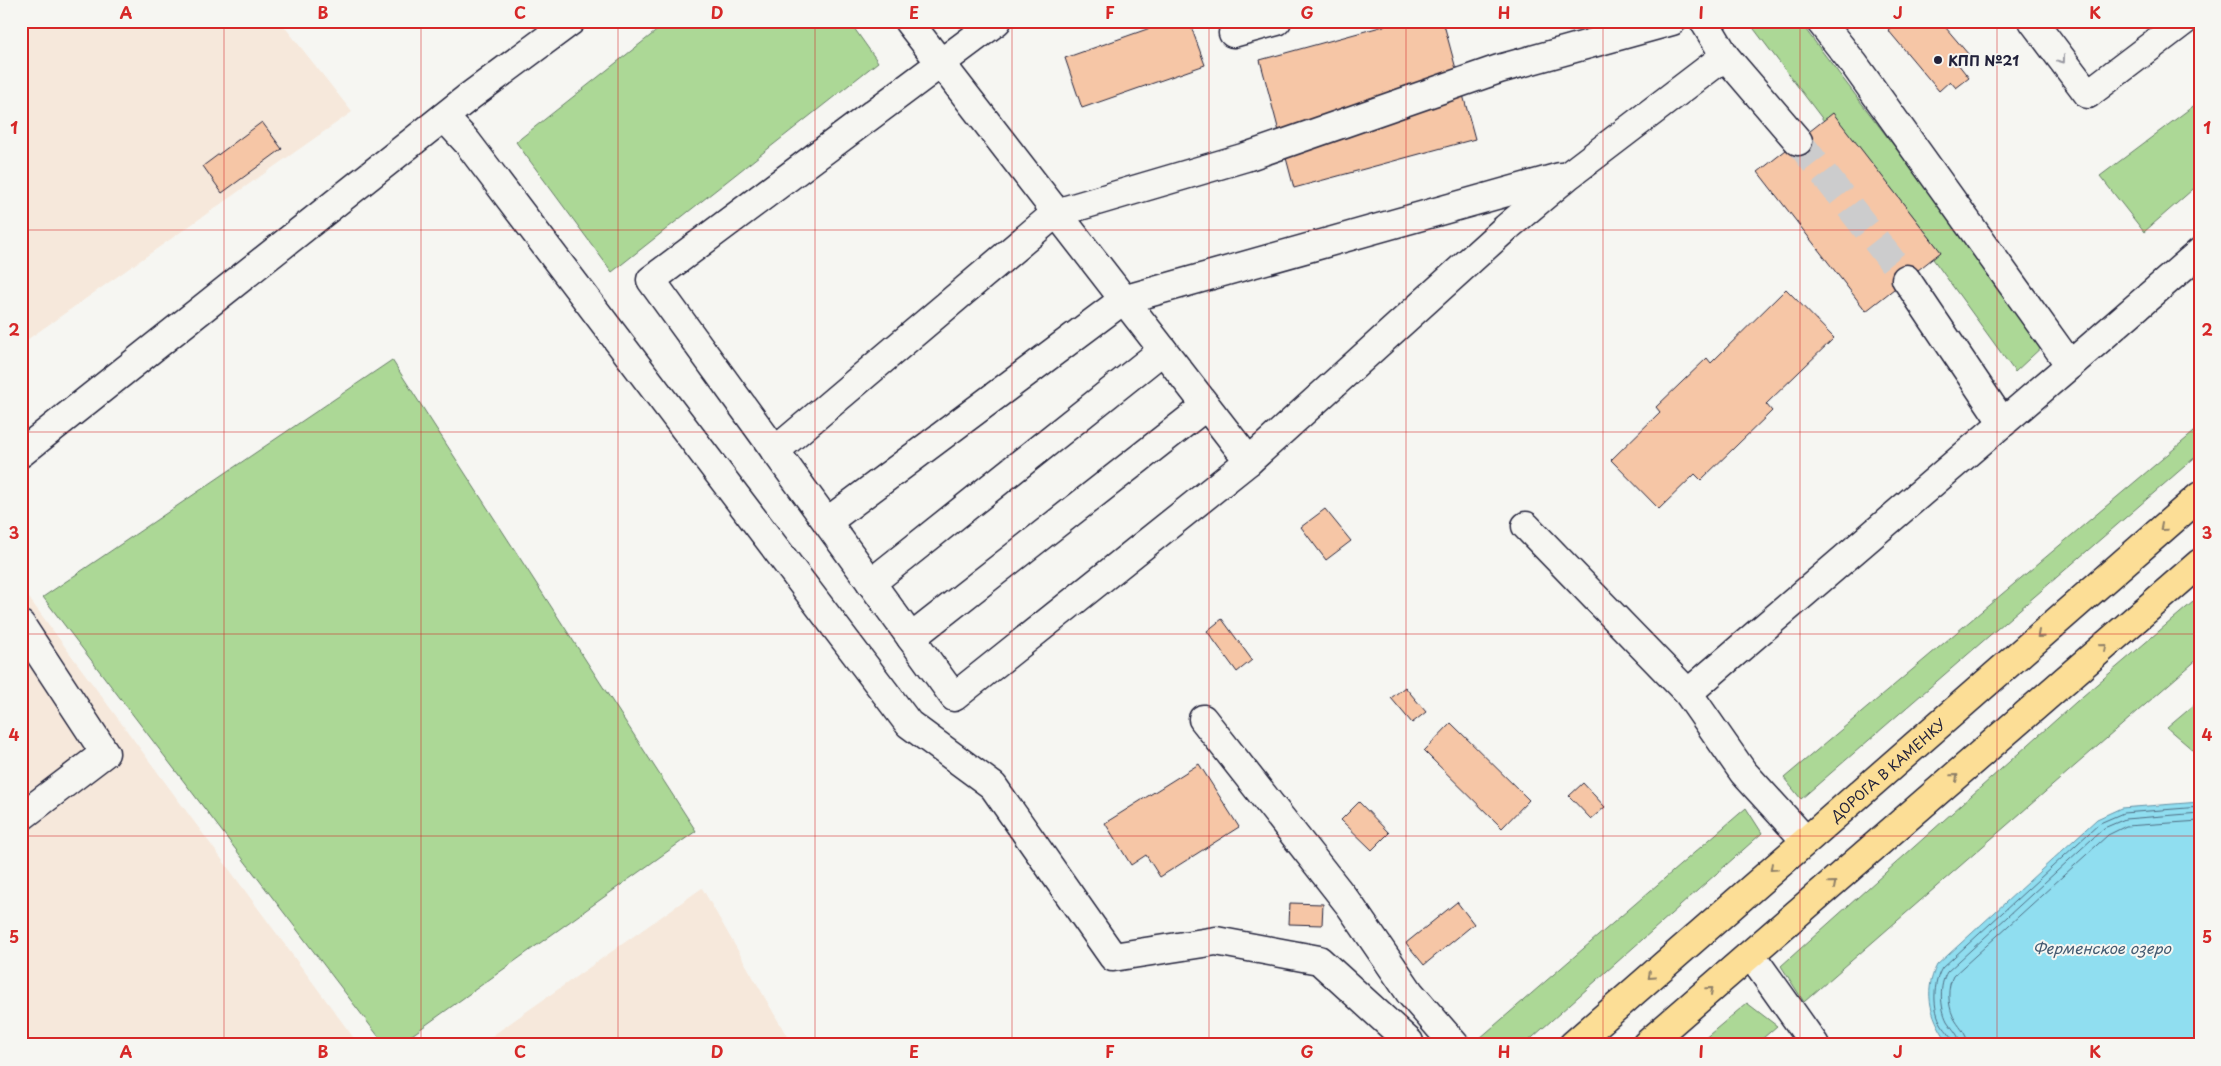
<svg xmlns="http://www.w3.org/2000/svg" width="2221" height="1066" font-family="'Playpen Sans',sans-serif">
	<rect width="100%" height="100%" fill="#f6f6f2"/>
	<filter id="ink" filterUnits="userSpaceOnUse"><feTurbulence type="fractalNoise" baseFrequency=".02" numOctaves="2"/><feDisplacementMap in="SourceGraphic" scale="10" xChannelSelector="R" yChannelSelector="G"/><feConvolveMatrix kernelMatrix="1 2 1 2 8 2 1 2 1" color-interpolation-filters="sRGB"/></filter>
	<g filter="url(#ink)">
		<!-- built -->
		<g fill="#f6e8db">
			<path d="M 21,21 L 280,21 L 352,112 L 21,344 Z"/>
			<path d="M 21,587 L 26,594 L 359,1045 L 21,1045 Z"/>
			<path d="M 702,888 L 792,1045 L 479,1045 Z"/>
		</g>
		<!-- green -->
		<g fill="#acd896" stroke="#677d68">
			<path d="M 669,21 L 849,21 L 878,62 L 612,272 L 516,142 Z"/>
			<path d="M 1748,21 L 1799,21 L 2045,344 L 2015,372 L 1933,259 L 1941,252 L 1833,114 L 1824,121 Z"/>
			<path d="M 2200,101 L 2200,183 L 2144,232 L 2100,176 Z"/>
			<path d="M 392,360 L 696,831 L 398,1045 L 385,1045 L 43,597 Z"/>
			<path d="M 2200,427 L 2200,453 L 1801,799 L 1784,778 Z"/>
			<path d="M 2200,596 L 2200,657 L 1804,1002 L 1781,966 L 2076,702 Z"/>
			<path d="M 2200,700 L 2200,756 L 2167,728 Z"/>
			<path d="M 1746,808 L 1762,833 L 1524,1045 L 1472,1045 Z"/>
			<path d="M 1747,1003 L 1777,1026 L 1755,1045 L 1697,1045 Z"/>
		</g>
		<!-- water -->
		<path fill="#90def0" stroke="#6493a8" d="M 2200,802 L 2200,1045 L 1950,1045 C 1932,1020 1922,994 1937,965 L 2097,819 L 2121,808 Z"/>
		<g fill="none" stroke-linecap="round" stroke-linejoin="round">
			<!-- shore -->
			<g stroke="#4e6d83" stroke-width="1">
				<path d="M 1954,1045 C 1953,1037 1946,1031 1942,1025 C 1932,1009 1933,983 1942,968 L 2100,823 L 2123,813 L 2200,807"/>
				<path d="M 1960,1045 C 1960,1035 1952,1029 1947,1021 C 1940,1007 1939,985 1947,972 L 2104,828 L 2125,819 L 2200,813"/>
				<path d="M 1968,1045 C 1967,1032 1958,1027 1953,1016 C 1948,1005 1947,987 1953,976 L 2108,835 L 2126,826 L 2200,821"/>
			</g>
		</g>
		<!-- building -->
		<g fill="#f6c6a6" stroke="#22223b">
			<path d="M 1170,21 L 1189,21 L 1205,65 L 1082,108 L 1065,58 Z"/>
			<path d="M 1402,21 L 1443,21 L 1475,139 L 1294,188 L 1260,60 Z"/>
			<path d="M 1898,21 L 1940,21 L 1969,55 L 1958,64 L 1969,78 L 1956,88 L 1950,81 L 1939,91 L 1888,30 Z"/>
			<path d="M 1833,113 L 1941,252 L 1866,311 L 1758,172 Z"/>
			<path d="M 262,122 L 282,149 L 222,193 L 203,166 Z"/>
			<path d="M 1786,289 L 1834,338 L 1766,404 L 1772,411 L 1701,480 L 1695,474 L 1659,509 L 1611,460 L 1660,412 L 1656,407 L 1707,358 L 1711,363 Z"/>
			<path d="M 1325,509 L 1351,541 L 1326,560 L 1301,527 Z"/>
			<path d="M 1222,619 L 1252,660 L 1237,672 L 1207,631 Z"/>
			<path d="M 1405,687 L 1426,712 L 1412,723 L 1391,698 Z"/>
			<path d="M 1451,723 L 1529,800 L 1502,828 L 1424,751 Z"/>
			<path d="M 1199,764 L 1239,827 L 1160,877 L 1146,855 L 1131,865 L 1105,823 Z"/>
			<path d="M 1583,783 L 1605,807 L 1591,819 L 1569,796 Z"/>
			<path d="M 1359,802 L 1389,833 L 1372,850 L 1341,820 Z"/>
			<path d="M 1457,902 L 1474,924 L 1424,965 L 1406,943 Z"/>
			<path d="M 1290,903 L 1323,904 L 1322,925 L 1289,924 Z"/>
		</g>
		<g fill="none" stroke-linecap="round" stroke-linejoin="round">
			<!-- minor-tunnel -->
			<path stroke="#cccccd" stroke-width="28" stroke-dasharray="28 14" stroke-linecap="butt" d="M 1798,141 L 1906,279"/>
			<!-- minor casing -->
			<g stroke="#22223b" stroke-width="31">
				<g id="minor">
					<path d="M 908,21 L 1249,461"/>
					<path d="M 997,21 L 651,280 L 954,697 L 1249,461 L 1506,228 L 1569,175 L 1725,56"/>
					<path d="M 1704,21 L 1725,56 L 1798,141"/>
					<path d="M 1820,21 L 1854,64 L 2070,365 L 2200,252"/>
					<path d="M 2033,21 L 2088,94 L 2184,21"/>
					<path d="M 1233,33 L 1277,21"/>
					<path d="M 444,117 L 467,142 L 909,724 L 993,786 L 1113,957 L 1216,941 L 1319,960 L 1409,1042 L 1406,1045"/>
					<path d="M 1906,279 L 2003,423"/>
					<path d="M 775,451 L 1056,213 L 1246,157 L 1499,69 L 1672,21"/>
					<path d="M 21,453 L 470,96 L 571,21"/>
					<path d="M 827,522 L 1123,300 L 1560,177"/>
					<path d="M 1526,526 L 1688,693 L 1743,772 L 1805,840"/>
					<path d="M 871,583 L 1163,350"/>
					<path d="M 21,625 L 105,753 L 21,817"/>
					<path d="M 911,638 L 1206,406"/>
					<path d="M 1688,693 L 2070,365"/>
					<path d="M 1203,719 L 1351,907 L 1410,993 L 1455,1045"/>
					<path d="M 1751,955 L 1815,1045"/>
				</g>
			</g>
			<!-- major casing -->
			<g stroke="#22223b" stroke-width="31">
				<g id="major">
					<path id="s1" d="M 1573,1045 L 2200,496"/>
					<path d="M 1646,1045 L 2200,563"/>
				</g>
			</g>
			<!-- minor -->
			<use href="#minor" stroke="#f6f6f2" stroke-width="28"/>
			<!-- major -->
			<use href="#major" stroke="#fcde96" stroke-width="28"/>
		</g>
		<!-- one-way arrows -->
		<defs><path id="oneway-chevron" d="M-2-3.5L2.5 0L-2 3.5" fill="none" stroke-width="1.6" stroke-linecap="round" stroke-linejoin="round" transform="scale(1.25)"/></defs>
		<use stroke="#9797a0" href="#oneway-chevron" transform="translate(2062 60) rotate(53)"/>
		<g stroke="#8f8068">
			<use href="#oneway-chevron" transform="translate(2163 528) rotate(139)"/>
			<use href="#oneway-chevron" transform="translate(2040 635) rotate(139)"/>
			<use href="#oneway-chevron" transform="translate(2104 647) rotate(-41)"/>
			<use href="#oneway-chevron" transform="translate(1955 777) rotate(-41)"/>
			<use href="#oneway-chevron" transform="translate(1773 868) rotate(138)"/>
			<use href="#oneway-chevron" transform="translate(1833 884) rotate(-41)"/>
			<use href="#oneway-chevron" transform="translate(1651 976) rotate(138)"/>
			<use href="#oneway-chevron" transform="translate(1710 990) rotate(-41)"/>
		</g>
	</g>
	<!-- grid -->
	<path fill="none" stroke="#d62828" stroke-width="1" stroke-opacity="0.55" d="M 224,21 L 224,1045M 421,21 L 421,1045M 618,21 L 618,1045M 815,21 L 815,1045M 1012,21 L 1012,1045M 1209,21 L 1209,1045M 1406,21 L 1406,1045M 1603,21 L 1603,1045M 1800,21 L 1800,1045M 1997,21 L 1997,1045M 21,230 L 2200,230M 21,432 L 2200,432M 21,634 L 2200,634M 21,836 L 2200,836"/>
	<!-- markers -->
	<circle fill="#22223b" stroke="#f6f6f2" stroke-width="2" cx="1938" cy="60" r="5"/>
	<g text-anchor="middle" dominant-baseline="central" stroke-width="4" stroke-linejoin="round" paint-order="stroke">
		<!-- poi labels -->
		<g font-size="14" font-weight="bold" fill="#22223b" stroke="#f6f6f2" text-anchor="start">
			<text x="1948" y="60">КПП №21</text>
		</g>
		<!-- street labels -->
		<g font-size="14" fill="#22223b" stroke="#f6f6f2">
			<text stroke="none"><textPath href="#s1" startOffset="418">ДОРОГА В КАМЕНКУ</textPath></text>
		</g>
		<!-- water labels -->
		<g font-size="15" font-style="italic" fill="#435a71" stroke="#f6f6f2">
			<text x="2102" y="947">Ферменское озеро</text>
		</g>
	</g>
	<!-- margin -->
	<rect width="2221" height="1066" fill="none" stroke="#f6f6f2" stroke-width="55"/>
	<rect x="28" y="28" width="2166" height="1010" fill="none" stroke="#d62828" stroke-width="2"/>
	<g font-size="16" text-anchor="middle" font-weight="bold" fill="#d62828">
		<text x="126" y="19">A</text>
		<text x="323" y="19">B</text>
		<text x="520" y="19">C</text>
		<text x="717" y="19">D</text>
		<text x="914" y="19">E</text>
		<text x="1110" y="19">F</text>
		<text x="1307" y="19">G</text>
		<text x="1504" y="19">H</text>
		<text x="1701" y="19">I</text>
		<text x="1898" y="19">J</text>
		<text x="2095" y="19">K</text>
		<text x="14" y="134">1</text>
		<text x="2207" y="134">1</text>
		<text x="14" y="336">2</text>
		<text x="2207" y="336">2</text>
		<text x="14" y="539">3</text>
		<text x="2207" y="539">3</text>
		<text x="14" y="741">4</text>
		<text x="2207" y="741">4</text>
		<text x="14" y="943">5</text>
		<text x="2207" y="943">5</text>
		<text x="126" y="1058">A</text>
		<text x="323" y="1058">B</text>
		<text x="520" y="1058">C</text>
		<text x="717" y="1058">D</text>
		<text x="914" y="1058">E</text>
		<text x="1110" y="1058">F</text>
		<text x="1307" y="1058">G</text>
		<text x="1504" y="1058">H</text>
		<text x="1701" y="1058">I</text>
		<text x="1898" y="1058">J</text>
		<text x="2095" y="1058">K</text>
	</g>
</svg>
